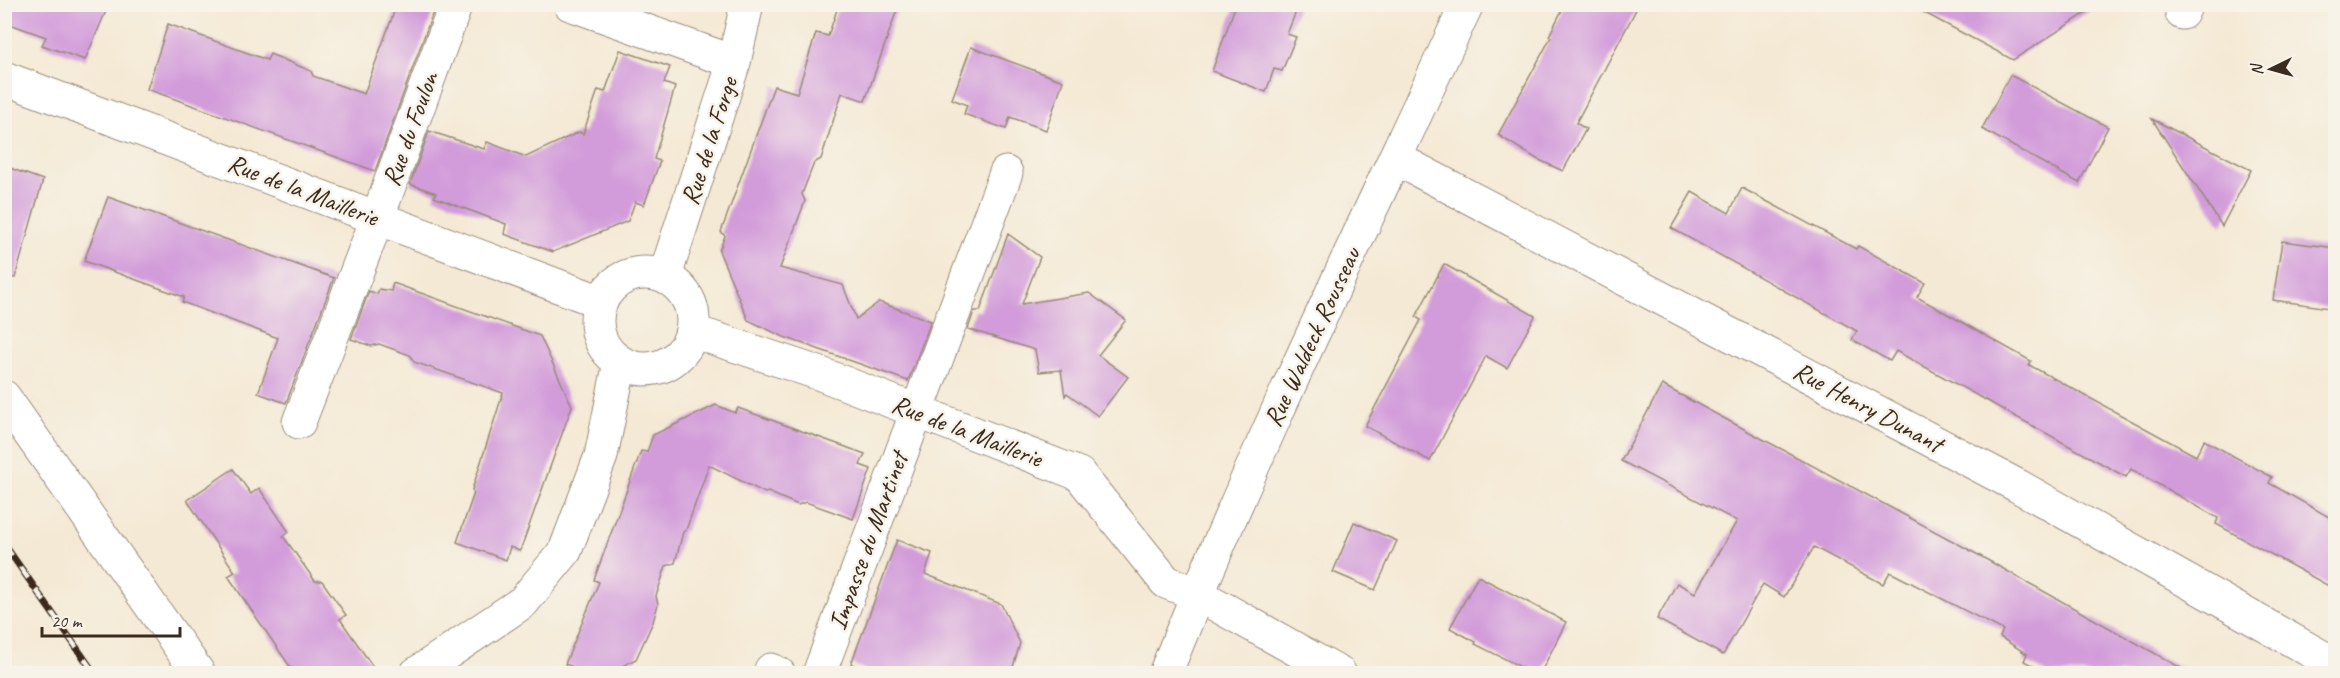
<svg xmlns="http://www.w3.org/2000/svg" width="2340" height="678" font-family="Caveat,sans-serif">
	<rect width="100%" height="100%" fill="#f7f3e8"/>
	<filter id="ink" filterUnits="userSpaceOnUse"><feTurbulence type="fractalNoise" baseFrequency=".0167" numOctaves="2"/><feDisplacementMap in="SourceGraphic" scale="12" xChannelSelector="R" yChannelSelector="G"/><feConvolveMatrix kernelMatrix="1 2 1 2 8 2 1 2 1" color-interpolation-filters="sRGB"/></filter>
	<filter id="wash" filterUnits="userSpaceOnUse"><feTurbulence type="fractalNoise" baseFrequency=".008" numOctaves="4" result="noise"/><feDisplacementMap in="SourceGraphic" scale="24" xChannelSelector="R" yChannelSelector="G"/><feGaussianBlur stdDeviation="1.35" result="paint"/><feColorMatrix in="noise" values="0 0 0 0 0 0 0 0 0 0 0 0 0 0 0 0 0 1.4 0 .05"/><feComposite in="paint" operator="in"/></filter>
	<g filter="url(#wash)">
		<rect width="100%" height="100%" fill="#f4e9d4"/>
		<g id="blocks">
			<!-- building -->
			<g fill="#d29bda">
				<path d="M 4,4 L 109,4 L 85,60 L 42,45 L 46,37 L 4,22 Z"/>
				<path d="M 397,4 L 436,4 L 375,171 L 147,89 L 168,24 L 267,60 L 270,54 L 311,71 L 313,76 L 364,94 Z"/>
				<path d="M 839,4 L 899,4 L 865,101 L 842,93 L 821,159 L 814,163 L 802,194 L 805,201 L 780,268 L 843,285 L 856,319 L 879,302 L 931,321 L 908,381 L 784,337 L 748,320 L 719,251 L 725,236 L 721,232 L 774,86 L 797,93 L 816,33 L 828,36 Z"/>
				<path d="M 1236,4 L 1299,4 L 1287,34 L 1296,37 L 1282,71 L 1274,69 L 1266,92 L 1212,71 Z"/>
				<path d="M 1565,4 L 1639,4 L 1576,123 L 1586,129 L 1563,171 L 1537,159 L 1498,135 L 1551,37 L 1549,36 Z"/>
				<path d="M 1908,4 L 2100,4 L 2013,60 Z"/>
				<path d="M 971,47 L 1063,81 L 1046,130 L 1010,117 L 1006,129 L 964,114 L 967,105 L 952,99 Z"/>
				<path d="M 620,50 L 670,67 L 664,83 L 675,87 L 654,159 L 660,161 L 644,205 L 635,202 L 628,221 L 553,252 L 504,234 L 506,224 L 434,197 L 436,193 L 410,184 L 429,131 L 484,149 L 487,142 L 526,157 L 579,132 L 583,134 L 598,90 L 605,92 Z"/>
				<path d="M 2010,75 L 2108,127 L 2079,183 L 1982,129 Z"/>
				<path d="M 2152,119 L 2251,170 L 2222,226 Z"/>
				<path d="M 4,166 L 43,180 L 15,278 L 4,277 Z"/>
				<path d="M 1742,188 L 1856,249 L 1858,246 L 1925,283 L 1917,297 L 2031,361 L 2029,365 L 2196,456 L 2204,440 L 2272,477 L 2269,483 L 2336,521 L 2336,590 L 2216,524 L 2218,518 L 2131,469 L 2126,477 L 1896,351 L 1890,361 L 1852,340 L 1857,331 L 1671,228 L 1692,192 L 1729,213 Z"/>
				<path d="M 108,197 L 334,278 L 286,403 L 258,393 L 278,338 L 182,302 L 184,297 L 84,261 Z"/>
				<path d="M 1008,234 L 1040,257 L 1022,304 L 1089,293 L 1126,320 L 1098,355 L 1128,377 L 1098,416 L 1067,393 L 1065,396 L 1061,370 L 1039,372 L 1035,350 L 968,329 L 974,311 L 980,311 Z"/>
				<path d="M 2282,241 L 2336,248 L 2336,309 L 2273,300 Z"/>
				<path d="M 1444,264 L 1535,316 L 1507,368 L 1486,356 L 1430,461 L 1365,426 L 1421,320 L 1416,317 Z"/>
				<path d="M 393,283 L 540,336 L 572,406 L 520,551 L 510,547 L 506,560 L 457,542 L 474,493 L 472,490 L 503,393 L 414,362 L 410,355 L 379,344 L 371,346 L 351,339 L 369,291 L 377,294 L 379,289 L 391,291 Z"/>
				<path d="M 1662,385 L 1964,547 L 2192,674 L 2048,674 L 2024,661 L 2027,654 L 2000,637 L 2003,630 L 1890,572 L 1883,584 L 1814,547 L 1784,597 L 1763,584 L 1723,655 L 1657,619 L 1677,583 L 1695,593 L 1737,521 L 1621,461 Z"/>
				<path d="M 716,405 L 735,413 L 738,408 L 865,454 L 860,465 L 871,469 L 853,519 L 806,502 L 798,505 L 768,492 L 765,493 L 709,465 L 686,530 L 683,532 L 675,563 L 666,566 L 656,596 L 658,604 L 653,622 L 636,659 L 624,665 L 620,674 L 592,674 L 565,664 L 599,582 L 594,580 L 641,451 L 647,452 L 653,435 Z"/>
				<path d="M 233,469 L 251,494 L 259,488 L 289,532 L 283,536 L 315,581 L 322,581 L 346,615 L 340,619 L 378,674 L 295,674 L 228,576 L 235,572 L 187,500 Z"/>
				<path d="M 1354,522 L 1397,541 L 1375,590 L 1333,572 Z"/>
				<path d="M 897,540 L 932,553 L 925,574 L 1001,604 L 1020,643 L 1011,674 L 876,674 L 851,664 Z"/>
				<path d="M 1478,576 L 1566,622 L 1540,674 L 1535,674 L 1475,644 L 1476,642 L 1450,628 Z"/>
			</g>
		</g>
	</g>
	<g filter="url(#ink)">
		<use href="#blocks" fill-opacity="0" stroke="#988a79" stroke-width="1.5"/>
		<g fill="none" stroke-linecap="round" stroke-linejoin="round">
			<!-- street casing -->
			<g stroke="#988a79" stroke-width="35">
				<g id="street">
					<path d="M 570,4 L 734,62"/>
					<path d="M 2182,13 L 2186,4"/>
					<path d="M 4,78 L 601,302"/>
					<path d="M 1395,158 L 2018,486 L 2336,665"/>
					<circle cx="645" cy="321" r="48"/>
					<path d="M 665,276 L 734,62 L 747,4"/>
					<path d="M 692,331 L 821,374 L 1079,474 L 1166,582 L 1197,594 L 1340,674"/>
					<path d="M 4,397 L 199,674"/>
					<path d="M 299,422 L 377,219 L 456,4"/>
					<path d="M 771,670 L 779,674"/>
					<path d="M 416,674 L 523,602 L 565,551 L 601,456 L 620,362"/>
					<path d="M 819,674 L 1006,173"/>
				</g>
			</g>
			<!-- secondary casing -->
			<g stroke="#988a79" stroke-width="35">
				<path id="secondary" d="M 1165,674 C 1256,446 1364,226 1467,4"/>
			</g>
			<!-- street -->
			<use href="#street" stroke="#fff" stroke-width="33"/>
			<!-- secondary -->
			<use href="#secondary" stroke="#fff" stroke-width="33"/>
			<!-- rail casing -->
			<g stroke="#3b2a1e" stroke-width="7">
				<path id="rail" d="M 4,544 L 95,674"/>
			</g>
			<!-- rail -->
			<use href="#rail" stroke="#f7f3e8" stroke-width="4.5" stroke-dasharray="14" stroke-linecap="butt"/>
		</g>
	</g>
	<g text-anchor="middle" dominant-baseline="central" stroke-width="5" stroke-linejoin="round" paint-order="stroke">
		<!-- street labels -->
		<g font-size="26" fill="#3b2a1e" stroke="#f7f3e8">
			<text transform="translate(410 129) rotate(-70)">Rue du Foulon</text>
			<text transform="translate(709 141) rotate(-72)">Rue de la Forge</text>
			<text transform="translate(303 190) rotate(21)">Rue de la Maillerie</text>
			<text transform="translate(1312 337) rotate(-65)">Rue Waldeck Rousseau</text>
			<text transform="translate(1868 407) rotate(28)">Rue Henry Dunant</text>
			<text transform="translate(967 431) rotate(21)">Rue de la Maillerie</text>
			<text transform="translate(868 541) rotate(-70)">Impasse du Martinet</text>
		</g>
	</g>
	<!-- margin -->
	<rect width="2340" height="678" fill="none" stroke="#f7f3e8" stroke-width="24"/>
	<!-- north arrow -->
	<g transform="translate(2271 69) rotate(265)" stroke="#f7f3e8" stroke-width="4.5" paint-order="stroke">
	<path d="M0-4.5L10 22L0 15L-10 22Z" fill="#3b2a1e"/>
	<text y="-9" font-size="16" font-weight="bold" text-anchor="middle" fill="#3b2a1e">N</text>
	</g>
	<!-- scale -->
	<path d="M42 627v9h138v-9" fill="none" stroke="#3b2a1e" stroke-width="3"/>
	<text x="51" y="627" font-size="18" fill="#3b2a1e" stroke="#f7f3e8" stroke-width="4.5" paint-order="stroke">20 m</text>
</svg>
